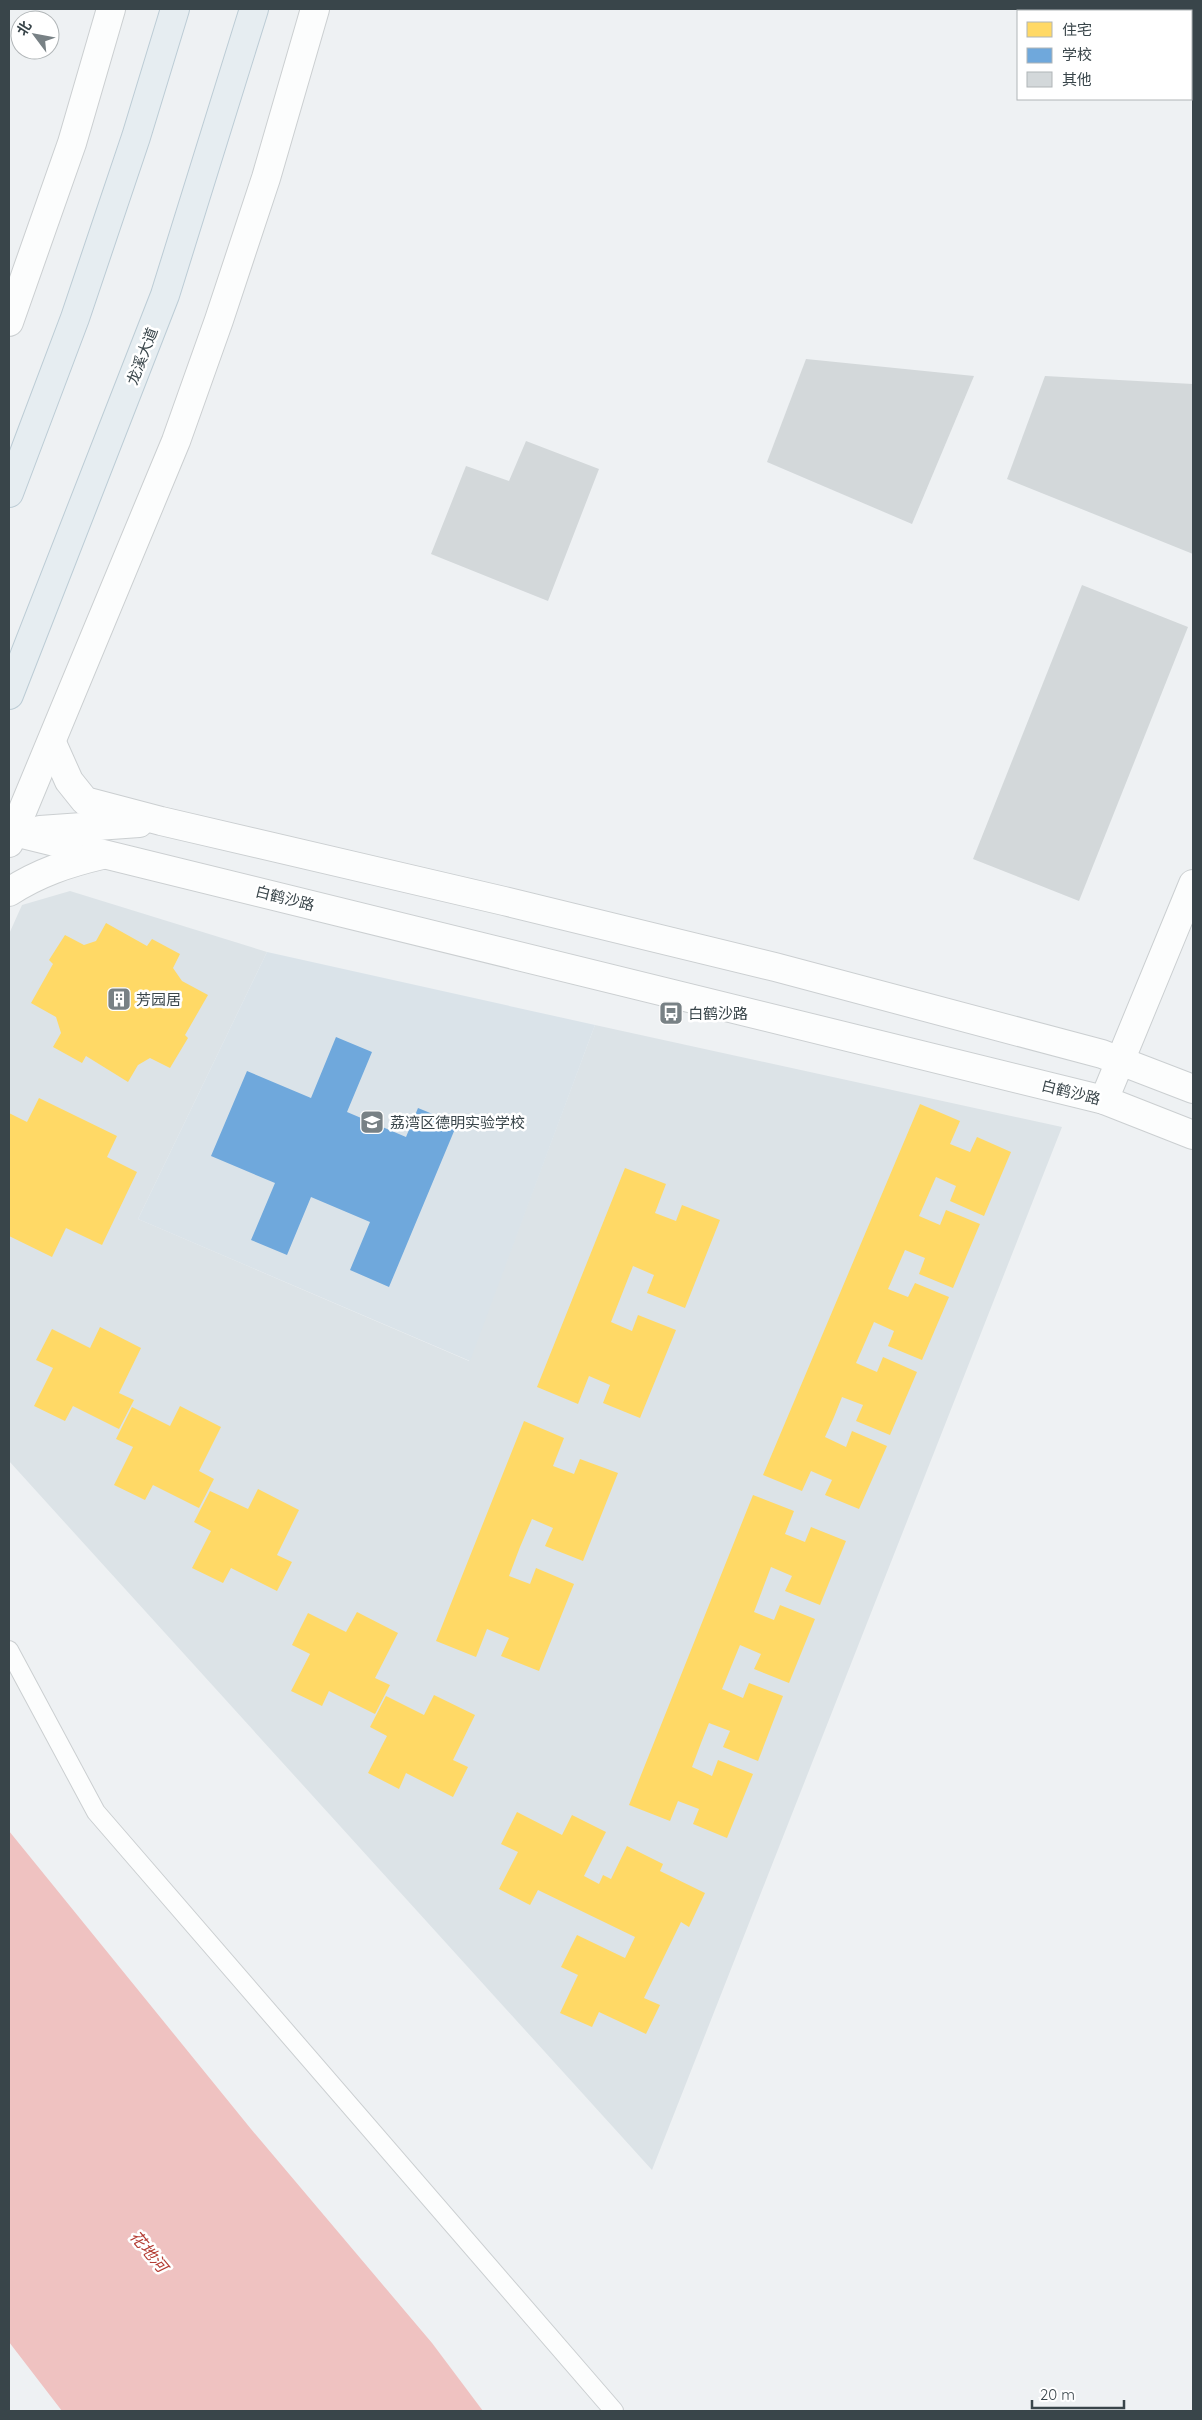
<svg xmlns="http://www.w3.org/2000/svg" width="1202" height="2420" font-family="Quicksand,'Noto Sans SC',sans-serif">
	<rect width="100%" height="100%" fill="#eef1f3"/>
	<!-- residential -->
	<path fill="#dce3e7" d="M 70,891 L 267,952 L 138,1219 L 469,1361 L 595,1025 L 1062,1127 L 652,2170 L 9,1461 L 9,934 L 22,905 Z"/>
	<!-- education -->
	<path fill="#dae3e9" d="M 267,952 L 595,1025 L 470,1361 L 138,1219 Z"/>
	<!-- water -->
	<path fill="#efc2c1" d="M 9,1831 L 251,2129 L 432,2343 L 483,2411 L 62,2411 L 9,2342 Z"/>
	<!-- homes -->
	<g fill="#ffd966">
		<path d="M 106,923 L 147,946 L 152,939 L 180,954 L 173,968 L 182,981 L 208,995 L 185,1035 L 188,1038 L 170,1068 L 150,1058 L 138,1065 L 128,1082 L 86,1056 L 82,1063 L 53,1047 L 61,1033 L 56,1017 L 31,1003 L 53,964 L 49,960 L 65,935 L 84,945 L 96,941 Z"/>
		<path d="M 39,1098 L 117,1136 L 107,1157 L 137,1172 L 102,1245 L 66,1228 L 52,1257 L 9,1236 L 9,1113 L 27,1122 Z"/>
		<path d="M 920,1104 L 960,1121 L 950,1144 L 970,1152 L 977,1137 L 1011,1152 L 984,1216 L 950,1201 L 956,1186 L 936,1177 L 919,1216 L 940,1225 L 946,1210 L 980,1224 L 953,1288 L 919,1274 L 925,1258 L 905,1250 L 888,1289 L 908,1297 L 915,1283 L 949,1297 L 922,1360 L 888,1346 L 894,1331 L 874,1322 L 856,1363 L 877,1372 L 883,1357 L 917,1372 L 890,1435 L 856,1421 L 863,1405 L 842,1397 L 834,1417 L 825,1437 L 846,1447 L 852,1431 L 887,1446 L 859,1509 L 825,1495 L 832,1480 L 811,1471 L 802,1491 L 763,1475 Z"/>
		<path d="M 625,1168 L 666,1184 L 655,1213 L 676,1221 L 682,1205 L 720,1220 L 685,1308 L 647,1293 L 654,1275 L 633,1266 L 611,1322 L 632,1331 L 638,1315 L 676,1330 L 640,1418 L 603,1403 L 610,1385 L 589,1376 L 578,1404 L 537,1387 Z"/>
		<path d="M 100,1327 L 141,1348 L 119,1393 L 134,1400 L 119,1429 L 73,1406 L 65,1421 L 34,1406 L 53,1368 L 36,1360 L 52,1329 L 90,1348 Z"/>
		<path d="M 180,1406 L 221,1427 L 199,1471 L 214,1479 L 199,1508 L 153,1485 L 145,1500 L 114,1485 L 133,1447 L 116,1439 L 132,1407 L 170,1426 Z"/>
		<path d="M 524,1421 L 564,1438 L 553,1466 L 574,1474 L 580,1459 L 618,1473 L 583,1561 L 545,1546 L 553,1528 L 532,1519 L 520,1547 L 509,1576 L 530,1584 L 536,1568 L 574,1584 L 539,1671 L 501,1656 L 509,1638 L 487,1629 L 476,1657 L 436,1641 Z"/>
		<path d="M 258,1489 L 299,1510 L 277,1555 L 292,1562 L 277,1591 L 231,1568 L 223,1583 L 192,1568 L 211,1531 L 194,1522 L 210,1491 L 248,1509 Z"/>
		<path d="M 753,1495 L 794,1511 L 785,1534 L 805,1542 L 811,1527 L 846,1541 L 820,1605 L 785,1591 L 792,1576 L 771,1567 L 754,1612 L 774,1620 L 780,1605 L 815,1619 L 789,1683 L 754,1669 L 761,1654 L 740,1645 L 722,1689 L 743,1698 L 749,1683 L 783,1696 L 758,1761 L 723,1747 L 730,1731 L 709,1723 L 701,1743 L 692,1767 L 712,1776 L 718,1760 L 753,1774 L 727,1838 L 693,1824 L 699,1809 L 678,1801 L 670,1821 L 629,1805 Z"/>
		<path d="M 357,1612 L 398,1633 L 375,1678 L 390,1685 L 375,1714 L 329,1691 L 322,1706 L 291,1691 L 310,1654 L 292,1645 L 308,1613 L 346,1632 Z"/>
		<path d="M 434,1695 L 475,1715 L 453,1760 L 468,1767 L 453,1797 L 406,1773 L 399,1789 L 368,1773 L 387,1736 L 370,1727 L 386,1696 L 424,1715 Z"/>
		<path d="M 517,1812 L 562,1835 L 572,1815 L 606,1832 L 584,1876 L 599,1884 L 603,1875 L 611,1879 L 627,1846 L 663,1864 L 660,1871 L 705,1893 L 689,1927 L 681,1922 L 644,1998 L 660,2005 L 646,2034 L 599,2012 L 592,2027 L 560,2013 L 578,1975 L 561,1967 L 577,1935 L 625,1958 L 635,1937 L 538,1890 L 530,1905 L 499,1889 L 518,1852 L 501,1844 Z"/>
	</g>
	<!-- schools -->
	<path fill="#6fa8dc" d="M 336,1037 L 372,1052 L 347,1112 L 406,1137 L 418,1108 L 457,1124 L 389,1287 L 350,1270 L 370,1222 L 311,1197 L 287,1255 L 251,1240 L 275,1183 L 211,1156 L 247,1071 L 311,1098 Z"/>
	<!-- building -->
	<g fill="#d3d8da">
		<path d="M 806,359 L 974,376 L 912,524 L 767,462 Z"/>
		<path d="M 1045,376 L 1193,384 L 1193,554 L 1007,479 Z"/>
		<path d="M 526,441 L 599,469 L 548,601 L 431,554 L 466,466 L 509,481 Z"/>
		<path d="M 1082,585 L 1188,627 L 1079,901 L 973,859 Z"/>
	</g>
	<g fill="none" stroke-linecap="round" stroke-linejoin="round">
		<!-- service casing -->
		<g stroke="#cbcfd1" stroke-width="20">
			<path id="service" d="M 9,1650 L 96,1812 L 614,2411"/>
		</g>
		<!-- minor casing -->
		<g stroke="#cbcfd1" stroke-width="30">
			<path id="minor" d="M 1104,1100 L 1193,884"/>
		</g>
		<!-- tertiary casing -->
		<g stroke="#cbcfd1" stroke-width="30">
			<g id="tertiary">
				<path d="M 9,322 L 72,143 L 111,9"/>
				<path d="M 52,743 L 69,781 L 85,801 L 161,821 L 504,901 L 775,967 L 1102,1054 L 1193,1089"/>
				<path d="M 40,830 L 139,823"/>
				<path d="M 14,832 L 1104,1100 L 1193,1135"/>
				<path d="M 9,843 L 176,441 L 219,320 L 266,178 L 315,9"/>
				<path d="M 9,892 C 38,873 68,863 102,855"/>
			</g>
		</g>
		<!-- primary casing -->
		<g stroke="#bcccd5" stroke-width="30">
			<g id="primary">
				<path d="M 9,493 L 75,318 L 136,137 L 175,9"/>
				<path d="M 9,695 L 165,295 L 254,9"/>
			</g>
		</g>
		<!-- service -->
		<use href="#service" stroke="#fcfdfd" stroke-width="18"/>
		<!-- minor -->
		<use href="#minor" stroke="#fcfdfd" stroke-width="28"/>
		<!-- tertiary -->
		<use href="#tertiary" stroke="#fcfdfd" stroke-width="28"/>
		<!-- primary -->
		<use href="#primary" stroke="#e6edf1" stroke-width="28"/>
	</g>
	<!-- icons -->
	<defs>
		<g id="building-square" transform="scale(1.25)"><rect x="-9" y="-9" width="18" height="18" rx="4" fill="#788185" stroke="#fff"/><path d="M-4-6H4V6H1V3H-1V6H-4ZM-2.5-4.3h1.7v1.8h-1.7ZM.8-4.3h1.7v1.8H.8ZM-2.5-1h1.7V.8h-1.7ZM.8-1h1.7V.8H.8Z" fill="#fff"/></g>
		<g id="bus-square" transform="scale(1.25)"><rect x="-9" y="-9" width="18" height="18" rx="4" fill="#788185" stroke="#fff"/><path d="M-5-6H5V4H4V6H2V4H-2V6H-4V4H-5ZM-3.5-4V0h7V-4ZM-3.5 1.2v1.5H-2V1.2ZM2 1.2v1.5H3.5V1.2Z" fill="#fff"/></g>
		<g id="school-square" transform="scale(1.25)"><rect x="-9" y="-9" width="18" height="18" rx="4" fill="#788185" stroke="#fff"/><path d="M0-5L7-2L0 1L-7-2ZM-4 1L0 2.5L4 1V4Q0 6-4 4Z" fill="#fff"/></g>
	</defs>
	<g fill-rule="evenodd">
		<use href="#building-square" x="119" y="999"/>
		<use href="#bus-square" x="671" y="1013"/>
		<use href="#school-square" x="372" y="1122"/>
	</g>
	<g text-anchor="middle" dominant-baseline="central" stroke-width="5" stroke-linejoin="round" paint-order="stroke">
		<!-- street labels -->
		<g font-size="15" fill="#39454a" stroke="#fff">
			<text transform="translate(142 356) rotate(-69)">龙溪大道</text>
			<text transform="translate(285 898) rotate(14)">白鹤沙路</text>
			<text transform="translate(1071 1092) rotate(14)">白鹤沙路</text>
		</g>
		<!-- poi labels -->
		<g font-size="15" fill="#39454a" stroke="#fff" text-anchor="start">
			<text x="136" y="999">芳园居</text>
			<text x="688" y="1013">白鹤沙路</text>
			<text x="390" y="1122">荔湾区德明实验学校</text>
		</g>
		<!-- water labels -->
		<g font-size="16" font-style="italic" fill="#b43d34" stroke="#fff">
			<text transform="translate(149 2251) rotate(50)">花地河</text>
		</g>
	</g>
	<!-- border -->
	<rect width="1202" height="2420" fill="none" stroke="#39454a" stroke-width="20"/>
	<!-- legend -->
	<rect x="1017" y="10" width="175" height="90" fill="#ffffff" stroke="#b0b5b7"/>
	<rect x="1027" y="22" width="25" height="15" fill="#ffd966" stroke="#b0b5b7"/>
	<text x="1062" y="35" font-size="15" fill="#39454a">住宅</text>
	<rect x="1027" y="48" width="25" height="15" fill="#6fa8dc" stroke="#b0b5b7"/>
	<text x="1062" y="60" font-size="15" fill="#39454a">学校</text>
	<rect x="1027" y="72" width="25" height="15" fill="#d3d8da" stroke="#b0b5b7"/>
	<text x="1062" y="85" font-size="15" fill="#39454a">其他</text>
	<!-- north arrow -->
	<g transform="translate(35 35) rotate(302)"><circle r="24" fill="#ffffff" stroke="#b0b5b7"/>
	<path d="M0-4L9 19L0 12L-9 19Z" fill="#788185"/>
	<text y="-8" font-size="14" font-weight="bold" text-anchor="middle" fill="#39454a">北</text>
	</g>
	<!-- scale -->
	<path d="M1032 2400v8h92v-8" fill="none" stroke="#39454a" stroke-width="2.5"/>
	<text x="1040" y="2400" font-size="15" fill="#39454a" stroke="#ffffff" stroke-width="4" paint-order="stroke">20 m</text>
</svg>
